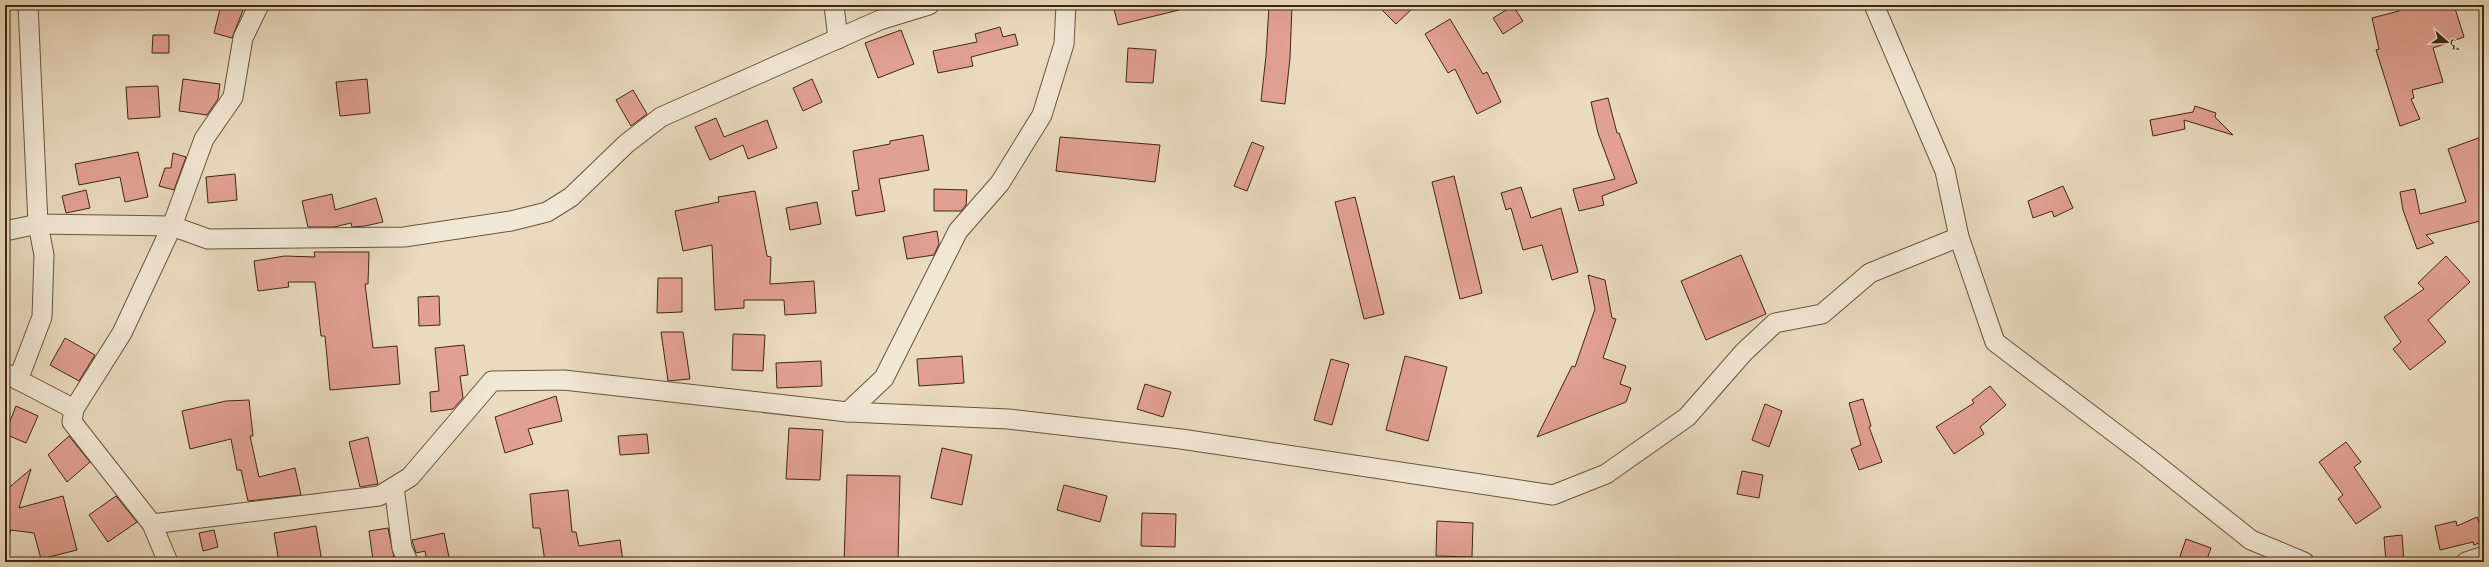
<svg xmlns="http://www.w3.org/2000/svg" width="2489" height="567" font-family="'Libre Caslon Text',Amiri,serif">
	<rect width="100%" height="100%" fill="#eadabf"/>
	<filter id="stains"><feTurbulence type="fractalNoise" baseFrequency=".005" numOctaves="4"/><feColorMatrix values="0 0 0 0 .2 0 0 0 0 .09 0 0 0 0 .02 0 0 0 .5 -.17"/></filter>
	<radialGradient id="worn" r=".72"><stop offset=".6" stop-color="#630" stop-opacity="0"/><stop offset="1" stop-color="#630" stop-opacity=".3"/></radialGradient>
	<!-- building -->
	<g fill="#e2a093" stroke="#3e2810">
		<path d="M 221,5 L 245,5 L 232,38 L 214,33 Z"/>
		<path d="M 1113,5 L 1178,5 L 1179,10 L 1118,25 Z"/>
		<path d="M 1269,5 L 1292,5 L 1290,58 L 1285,104 L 1261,101 L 1266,56 Z"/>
		<path d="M 1377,5 L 1416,5 L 1396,24 Z"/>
		<path d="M 2398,5 L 2454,5 L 2464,37 L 2433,48 L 2443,82 L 2412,90 L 2414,98 L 2411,99 L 2420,119 L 2400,126 L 2376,50 L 2379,49 L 2372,18 L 2399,11 Z"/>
		<path d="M 1513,6 L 1523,21 L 1503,34 L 1493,18 Z"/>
		<path d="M 1450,19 L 1483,74 L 1487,72 L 1501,102 L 1477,114 L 1455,69 L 1448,73 L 1425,34 Z"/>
		<path d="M 1000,27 L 1003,37 L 1015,34 L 1018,45 L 971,57 L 973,66 L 938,73 L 933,51 L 977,42 L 975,34 Z"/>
		<path d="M 901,30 L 914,64 L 878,78 L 865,43 Z"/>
		<path d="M 153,35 L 169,35 L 169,53 L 152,53 Z"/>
		<path d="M 1128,48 L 1156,50 L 1153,83 L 1126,82 Z"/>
		<path d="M 183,79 L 220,84 L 218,99 L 207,115 L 179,111 Z"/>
		<path d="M 367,79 L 370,113 L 340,116 L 336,82 Z"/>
		<path d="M 812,79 L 822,102 L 803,111 L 793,88 Z"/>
		<path d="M 158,86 L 160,117 L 128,119 L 126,87 Z"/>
		<path d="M 633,90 L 647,114 L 631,126 L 616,100 Z"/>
		<path d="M 1608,98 L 1617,133 L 1619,133 L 1637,183 L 1602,196 L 1604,205 L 1579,211 L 1573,189 L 1615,179 L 1598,133 L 1591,102 Z"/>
		<path d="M 2195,106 L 2216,113 L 2215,117 L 2233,135 L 2184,120 L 2185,129 L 2153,136 L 2150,120 L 2193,112 Z"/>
		<path d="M 716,118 L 724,137 L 767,120 L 777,148 L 748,159 L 743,145 L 710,160 L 695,127 Z"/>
		<path d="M 923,135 L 929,170 L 879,179 L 885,211 L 856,216 L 852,191 L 859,190 L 853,151 L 890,144 L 890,141 Z"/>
		<path d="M 2484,136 L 2484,185 L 2479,187 L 2484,205 L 2484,220 L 2426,235 L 2434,243 L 2417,249 L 2403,210 L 2400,192 L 2415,189 L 2420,214 L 2466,202 L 2448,149 Z"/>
		<path d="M 1060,137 L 1160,145 L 1155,182 L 1056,171 Z"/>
		<path d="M 1252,142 L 1264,147 L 1247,191 L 1234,186 Z"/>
		<path d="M 138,152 L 148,197 L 125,202 L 120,177 L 79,185 L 75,164 Z"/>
		<path d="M 173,153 L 186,157 L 174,190 L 159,186 L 165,168 L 171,168 Z"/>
		<path d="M 235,174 L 237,200 L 208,203 L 206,177 Z"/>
		<path d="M 1454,176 L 1482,293 L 1460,299 L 1432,182 Z"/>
		<path d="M 2063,186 L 2073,208 L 2054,217 L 2052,211 L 2033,218 L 2028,201 Z"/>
		<path d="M 1521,187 L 1531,218 L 1561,208 L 1578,272 L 1552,280 L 1542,245 L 1523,250 L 1511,208 L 1506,210 L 1501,193 Z"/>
		<path d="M 934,189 L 967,190 L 966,205 L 961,211 L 934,211 Z"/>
		<path d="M 86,190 L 90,208 L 66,213 L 62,196 Z"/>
		<path d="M 755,191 L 767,256 L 771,257 L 770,284 L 814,281 L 816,313 L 785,315 L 784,300 L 744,300 L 744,308 L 715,310 L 712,245 L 683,251 L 675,211 L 719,202 L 718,197 Z"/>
		<path d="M 332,194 L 335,210 L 376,198 L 383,222 L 365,226 L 352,227 L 351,223 L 334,227 L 308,227 L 302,201 Z"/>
		<path d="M 1355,197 L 1384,314 L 1364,319 L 1335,202 Z"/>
		<path d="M 817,202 L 821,224 L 790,230 L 786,208 Z"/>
		<path d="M 937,231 L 939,244 L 934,255 L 907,259 L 903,237 Z"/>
		<path d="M 314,252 L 369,252 L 368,284 L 365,284 L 373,348 L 397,346 L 400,384 L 330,390 L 325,336 L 321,336 L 315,282 L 288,282 L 289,287 L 258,291 L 254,261 L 285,256 L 315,257 Z"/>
		<path d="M 1741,255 L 1766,314 L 1706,340 L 1681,281 Z"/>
		<path d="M 2446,256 L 2470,282 L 2428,320 L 2446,342 L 2410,370 L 2393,349 L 2401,342 L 2384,317 L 2424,289 L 2418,283 Z"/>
		<path d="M 1588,275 L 1605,280 L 1612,318 L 1616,319 L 1603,358 L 1626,366 L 1620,384 L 1631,388 L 1626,402 L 1537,437 L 1572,366 L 1575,367 L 1595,309 Z"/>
		<path d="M 658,278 L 682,278 L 682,312 L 657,313 Z"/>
		<path d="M 439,296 L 440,325 L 419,326 L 418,297 Z"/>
		<path d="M 661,332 L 683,332 L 690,379 L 668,381 Z"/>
		<path d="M 733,334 L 765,335 L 763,371 L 732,370 Z"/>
		<path d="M 65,338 L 95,355 L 79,381 L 50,365 Z"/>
		<path d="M 464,345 L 468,375 L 460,376 L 463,398 L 453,409 L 431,412 L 430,392 L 439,391 L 435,348 Z"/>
		<path d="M 962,356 L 964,383 L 919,386 L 917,359 Z"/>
		<path d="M 1405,356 L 1447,367 L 1428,441 L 1386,430 Z"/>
		<path d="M 1331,359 L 1349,364 L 1332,425 L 1314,420 Z"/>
		<path d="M 821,361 L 822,386 L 777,388 L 776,363 Z"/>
		<path d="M 1145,384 L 1171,392 L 1163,417 L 1137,409 Z"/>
		<path d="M 1990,386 L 2006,405 L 1980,427 L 1984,434 L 1954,454 L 1936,427 L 1974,403 L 1972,400 Z"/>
		<path d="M 556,396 L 562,421 L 528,429 L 533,444 L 505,453 L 495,417 Z"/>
		<path d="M 1863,399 L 1871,426 L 1869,427 L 1882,462 L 1859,470 L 1851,449 L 1861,445 L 1849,403 Z"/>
		<path d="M 249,400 L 253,436 L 250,436 L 259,477 L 295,468 L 301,495 L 248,501 L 241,470 L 237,470 L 231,439 L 190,449 L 182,411 L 226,401 Z"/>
		<path d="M 1765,404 L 1782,411 L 1769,447 L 1752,440 Z"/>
		<path d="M 16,406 L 38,416 L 26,443 L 5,434 Z"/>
		<path d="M 789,428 L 823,430 L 820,480 L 786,479 Z"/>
		<path d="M 647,434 L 649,453 L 620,455 L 618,436 Z"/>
		<path d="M 69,436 L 90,462 L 67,482 L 48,455 Z"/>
		<path d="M 368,437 L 378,484 L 360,487 L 349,442 Z"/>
		<path d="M 2346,442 L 2361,462 L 2354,467 L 2381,507 L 2356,524 L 2338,499 L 2343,495 L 2319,462 Z"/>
		<path d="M 942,448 L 972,455 L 962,505 L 931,498 Z"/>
		<path d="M 31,469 L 19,508 L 63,496 L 77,550 L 41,559 L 34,533 L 11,530 L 8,541 L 5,540 L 5,491 Z"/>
		<path d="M 1742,471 L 1763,475 L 1759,498 L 1737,494 Z"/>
		<path d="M 847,475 L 900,476 L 898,562 L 844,562 Z"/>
		<path d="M 1064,485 L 1107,496 L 1100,522 L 1057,510 Z"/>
		<path d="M 568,490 L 572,532 L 576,532 L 579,546 L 620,540 L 623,562 L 545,562 L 540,528 L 533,528 L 530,494 Z"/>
		<path d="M 116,496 L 137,522 L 108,542 L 89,515 Z"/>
		<path d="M 1142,513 L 1176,514 L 1175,547 L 1141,546 Z"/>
		<path d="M 2477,517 L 2484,534 L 2484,541 L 2474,545 L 2473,542 L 2440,550 L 2435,526 L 2456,521 L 2457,526 Z"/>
		<path d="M 1437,521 L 1473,523 L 1472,557 L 1436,556 Z"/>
		<path d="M 316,526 L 322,562 L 279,562 L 274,533 Z"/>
		<path d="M 388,528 L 394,557 L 373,560 L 369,531 Z"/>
		<path d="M 214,530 L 218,547 L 203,551 L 199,533 Z"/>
		<path d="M 444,533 L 450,562 L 427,562 L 425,551 L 416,553 L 412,540 Z"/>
		<path d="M 2402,535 L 2404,562 L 2386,562 L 2384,537 Z"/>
		<path d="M 2186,539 L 2211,548 L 2206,562 L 2178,562 Z"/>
	</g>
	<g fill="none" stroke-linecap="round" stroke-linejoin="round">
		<!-- minor casing -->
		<g stroke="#69543c" stroke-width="21">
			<g id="minor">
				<path d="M 834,5 L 838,39"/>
				<path d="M 1874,5 L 1945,171 L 1959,237 L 1995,342 L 2148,458 L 2251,540 L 2304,562"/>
				<path d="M 5,231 L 38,224 L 172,226 L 208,239 L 404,237 L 511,221 L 547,212 L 571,197 L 626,144 L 661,117 L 880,20 L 929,5"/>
				<path d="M 5,373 L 74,409"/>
				<path d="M 18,380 L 42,317 L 44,255 L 38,224 L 28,5"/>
				<path d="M 848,412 L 1008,419 L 1181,439 L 1553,495 L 1606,474 L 1687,417 L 1744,352 L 1775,323 L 1822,314 L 1870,273 L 1959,237"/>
				<path d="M 394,487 L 402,548 L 408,562"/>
				<path d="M 152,524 L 379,496 L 410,477 L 492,381 L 564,380 L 848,412 L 884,378 L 958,231 L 1000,183 L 1042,115 L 1064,44 L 1066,5"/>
				<path d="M 168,562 L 152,524 L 72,422 L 74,409 L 122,333 L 172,226 L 204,139 L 233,97 L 243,38 L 259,5"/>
				<path d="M 2466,562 L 2484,556"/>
			</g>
		</g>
		<!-- minor -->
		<use href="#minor" stroke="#f1e7d5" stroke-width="19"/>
	</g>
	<!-- margin -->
	<rect width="2489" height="567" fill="none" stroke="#eadabf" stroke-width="20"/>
	<rect x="6" y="6" width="2477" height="555" fill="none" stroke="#3e2810" stroke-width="2"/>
	<rect x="10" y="10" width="2469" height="547" fill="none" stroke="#3e2810"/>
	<!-- north arrow -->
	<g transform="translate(2447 42) rotate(110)" stroke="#f1e7d5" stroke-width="3" paint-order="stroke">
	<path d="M0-3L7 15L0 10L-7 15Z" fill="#3e2810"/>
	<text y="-6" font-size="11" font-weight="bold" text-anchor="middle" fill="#3e2810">ش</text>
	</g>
	<rect width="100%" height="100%" filter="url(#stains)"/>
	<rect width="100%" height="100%" fill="url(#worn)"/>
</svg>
